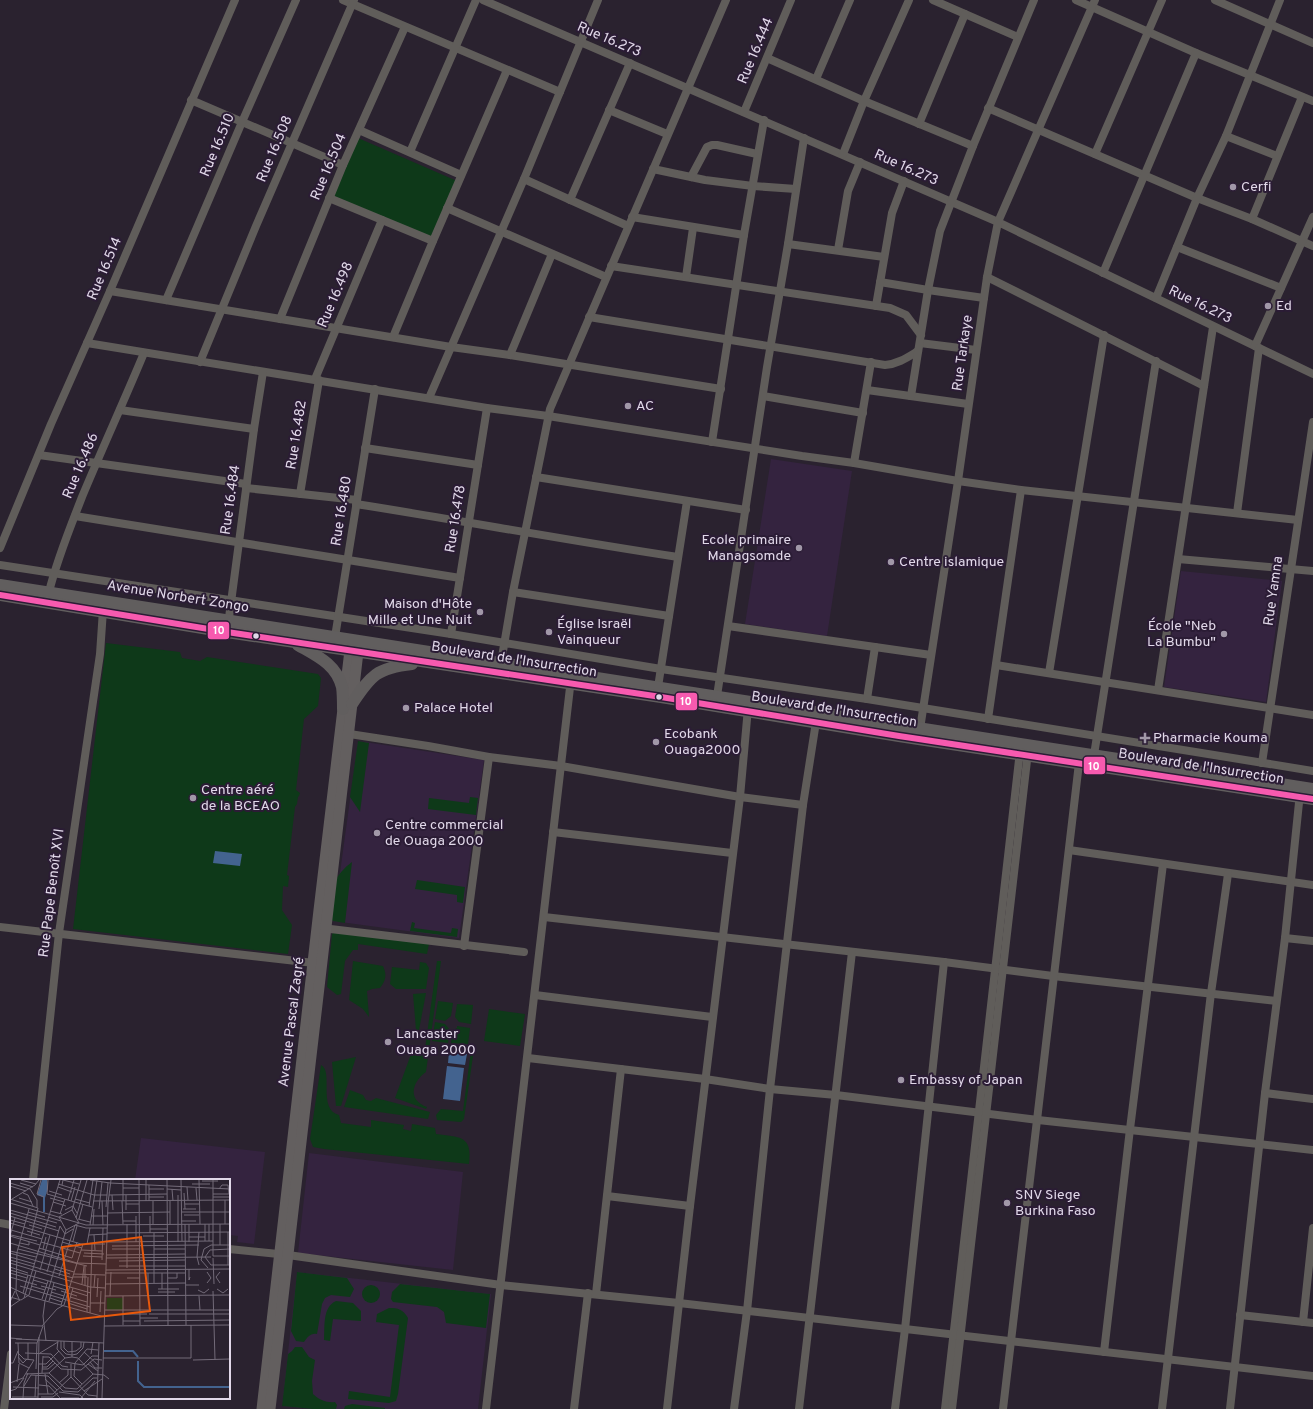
<svg xmlns="http://www.w3.org/2000/svg" width="1313" height="1409" font-family="Overpass,sans-serif">
	<rect width="100%" height="100%" fill="#2a222f"/>
	<!-- built -->
	<g fill="#34233f">
		<path d="M 771,459 L 852,471 L 827,636 L 745,624 Z"/>
		<path d="M 1181,571 L 1282,581 L 1266,702 L 1164,687 Z"/>
		<path d="M 358,741 L 484,760 L 459,938 L 333,921 L 319,910 L 340,873 Z"/>
		<path d="M 141,1138 L 265,1152 L 254,1244 L 237,1242 L 238,1236 L 229,1235 L 229,1180 L 135,1180 Z"/>
		<path d="M 309,1153 L 463,1172 L 453,1270 L 298,1253 Z"/>
		<path d="M 297,1272 L 491,1294 L 478,1409 L 313,1409 L 282,1406 Z"/>
	</g>
	<!-- green -->
	<g fill="#0e3919">
		<path d="M 358,138 L 457,181 L 432,238 L 334,196 Z"/>
		<path d="M 106,643 L 180,652 L 182,658 L 200,661 L 207,657 L 318,674 L 321,678 L 318,706 L 304,719 L 296,790 L 300,793 L 299,796 L 298,797 L 297,804 L 295,807 L 287,875 L 289,876 L 288,887 L 283,886 L 282,910 L 292,925 L 288,954 L 73,929 Z"/>
		<path d="M 358,741 L 369,743 L 360,812 L 350,797 Z"/>
		<path d="M 470,797 L 478,798 L 476,815 L 428,809 L 429,798 L 469,803 Z"/>
		<path d="M 352,862 L 345,923 L 333,921 L 319,910 C 328,893 336,873 352,862 Z"/>
		<path d="M 417,880 L 465,887 L 463,903 L 457,902 L 457,895 L 415,889 Z"/>
		<path d="M 412,922 L 415,923 L 414,928 L 451,933 L 452,928 L 458,929 L 457,937 L 410,931 Z"/>
		<path d="M 335,931 L 429,944 L 427,954 L 358,944 L 358,950 L 353,950 L 345,961 L 341,994 L 337,995 L 327,987 L 332,934 Z"/>
		<path d="M 353,961 L 383,966 C 387,975 386,980 380,988 L 372,989 L 367,991 L 369,1017 L 363,1009 L 349,1000 Z"/>
		<path d="M 437,961 L 441,961 L 426,1072 C 412,1082 407,1100 427,1107 L 426,1109 L 395,1098 L 414,1046 L 420,1046 L 421,1049 L 425,1049 Z"/>
		<path d="M 420,962 L 426,963 L 429,968 L 426,989 L 396,989 L 390,984 L 392,967 L 419,970 Z"/>
		<path d="M 426,993 L 419,1030 L 416,1030 L 413,994 Z"/>
		<path d="M 438,1001 L 453,1003 L 451,1016 L 445,1021 L 435,1019 Z"/>
		<path d="M 457,1004 L 473,1005 L 471,1024 L 459,1022 L 455,1017 Z"/>
		<path d="M 489,1009 L 525,1014 L 520,1046 L 484,1041 Z"/>
		<path d="M 435,1022 L 445,1024 L 450,1030 L 448,1043 L 432,1041 Z"/>
		<path d="M 457,1026 L 470,1028 L 468,1044 L 451,1043 L 453,1030 L 457,1028 Z"/>
		<path d="M 474,1049 L 464,1119 L 461,1122 L 437,1120 L 436,1115 L 441,1109 L 463,1111 L 471,1050 Z"/>
		<path d="M 356,1057 L 341,1106 L 336,1106 L 332,1062 Z"/>
		<path d="M 321,1065 C 334,1071 317,1109 339,1115 L 341,1123 L 371,1127 L 371,1120 L 404,1125 L 403,1129 L 411,1131 L 412,1124 L 435,1128 L 436,1134 C 459,1137 473,1135 469,1164 L 324,1149 L 313,1147 L 310,1139 Z"/>
		<path d="M 350,1090 L 363,1095 L 366,1100 L 371,1101 L 376,1098 L 430,1112 L 428,1119 L 344,1107 Z"/>
		<path d="M 297,1272 L 347,1278 L 354,1289 L 350,1297 L 331,1295 L 325,1298 L 322,1304 L 317,1334 C 310,1333 308,1337 304,1342 L 296,1341 L 291,1331 Z"/>
		<path d="M 400,1284 L 490,1294 L 486,1328 L 446,1323 L 444,1312 L 437,1307 L 393,1302 L 391,1299 L 392,1292 Z"/>
		<circle cx="371" cy="1294" r="9"/>
		<path d="M 336,1301 L 353,1303 L 361,1311 L 361,1321 L 333,1319 L 330,1341 L 324,1340 C 325,1328 322,1307 336,1301 Z"/>
		<path d="M 389,1308 C 398,1308 403,1309 408,1318 L 398,1394 L 396,1401 L 389,1403 L 348,1399 L 349,1391 L 390,1397 L 399,1325 L 376,1322 L 377,1314 Z"/>
		<path d="M 295,1347 L 302,1347 L 309,1357 L 315,1360 L 312,1381 L 313,1394 C 319,1400 327,1403 335,1402 L 337,1405 L 336,1409 L 313,1409 L 282,1406 L 288,1354 L 292,1351 Z"/>
		<path d="M 352,1404 L 385,1408 L 385,1409 L 344,1409 L 345,1406 Z"/>
	</g>
	<!-- water -->
	<g fill="#43638f">
		<path d="M 215,851 L 242,854 L 240,866 L 213,863 Z"/>
		<path d="M 449,1052 L 467,1054 L 465,1065 L 448,1063 Z"/>
		<path d="M 447,1066 L 464,1068 L 460,1101 L 443,1099 Z"/>
	</g>
	<g fill="none" stroke-linecap="round" stroke-linejoin="round">
		<!-- minor -->
		<g stroke="#605d5a" stroke-width="8">
			<path d="M 343,0 L 560,92"/>
			<path d="M 483,0 L 998,222 L 1313,374"/>
			<path d="M 933,0 L 1018,37"/>
			<path d="M 1076,0 L 1196,53 L 1313,101"/>
			<path d="M 1215,0 L 1313,43"/>
			<path d="M 767,58 L 864,101 L 973,146"/>
			<path d="M 816,79 L 850,0"/>
			<path d="M 191,100 L 343,165"/>
			<path d="M 988,108 L 1197,198 L 1252,219 L 1313,246"/>
			<path d="M 609,110 L 667,134"/>
			<path d="M 744,112 L 791,0"/>
			<path d="M 919,124 L 965,14"/>
			<path d="M 359,130 L 461,175"/>
			<path d="M 1226,136 L 1277,156"/>
			<path d="M 410,152 L 476,0"/>
			<path d="M 843,154 L 864,101 L 909,0"/>
			<path d="M 1095,154 L 1162,0"/>
			<path d="M 653,169 L 705,180 L 753,186 L 796,189"/>
			<path d="M 691,177 L 707,147 L 712,145 L 717,145 L 757,154"/>
			<path d="M 524,179 L 628,226"/>
			<path d="M 329,198 L 433,241"/>
			<path d="M 570,200 L 630,63"/>
			<path d="M 447,208 L 606,277"/>
			<path d="M 632,217 L 744,235"/>
			<path d="M 1252,219 L 1302,97"/>
			<path d="M 788,244 L 884,257"/>
			<path d="M 1177,247 L 1281,288"/>
			<path d="M 838,250 L 848,191 L 860,162"/>
			<path d="M 611,266 L 890,308 L 906,315 L 921,335"/>
			<path d="M 1103,273 L 1196,53"/>
			<path d="M 686,277 L 693,228"/>
			<path d="M 987,277 L 1204,386"/>
			<path d="M 880,282 L 928,290 L 984,298"/>
			<path d="M 110,291 L 451,347 L 510,355 L 721,389"/>
			<path d="M 1156,298 L 1197,198 L 1226,136 L 1280,0"/>
			<path d="M 166,300 L 242,122 L 296,0"/>
			<path d="M 876,306 L 892,213 L 904,181"/>
			<path d="M 589,317 L 885,365 C 898,364 908,357 918,351"/>
			<path d="M 280,319 L 343,165 L 405,27"/>
			<path d="M 393,337 L 433,241 L 507,70"/>
			<path d="M 87,343 L 487,408 L 548,416 L 802,456 L 854,463 L 958,481 L 1021,490 L 1298,520"/>
			<path d="M 920,343 L 976,350"/>
			<path d="M 1255,346 L 1313,217"/>
			<path d="M 510,355 L 552,254"/>
			<path d="M 200,362 L 256,226 L 354,0"/>
			<path d="M 315,379 L 382,220"/>
			<path d="M 867,390 L 968,404"/>
			<path d="M 763,396 L 863,413"/>
			<path d="M 911,396 L 928,290 L 940,231 L 973,146 L 1034,0"/>
			<path d="M 429,398 L 524,179 L 598,0"/>
			<path d="M 120,410 L 254,429"/>
			<path d="M 712,442 L 744,235 L 764,120"/>
			<path d="M 365,448 L 478,465"/>
			<path d="M 39,455 L 246,484"/>
			<path d="M 854,463 L 871,362"/>
			<path d="M 536,477 L 746,510"/>
			<path d="M 246,488 L 357,500"/>
			<path d="M 300,494 L 319,380"/>
			<path d="M 356,504 C 464,521 571,541 678,557"/>
			<path d="M 1237,513 L 1259,348"/>
			<path d="M 75,516 L 460,578"/>
			<path d="M 0,548 L 51,424 L 110,291 L 235,0"/>
			<path d="M 1178,559 L 1313,571"/>
			<path d="M 0,565 L 451,634 L 661,669 L 867,699 L 1313,771"/>
			<path d="M 49,592 C 57,559 70,528 82,497 C 102,449 124,401 144,353"/>
			<path d="M 513,592 L 669,616"/>
			<path d="M 228,625 L 254,429 L 263,372"/>
			<path d="M 728,626 L 931,655"/>
			<path d="M 451,634 L 487,408"/>
			<path d="M 335,637 L 375,389"/>
			<path d="M 501,663 L 513,592 L 550,409 L 726,0"/>
			<path d="M 996,665 L 1313,715"/>
			<path d="M 1049,673 L 1104,335"/>
			<path d="M 658,687 L 687,501"/>
			<path d="M 1158,690 L 1213,327"/>
			<path d="M 717,696 L 767,367 L 788,244 L 804,138"/>
			<path d="M 867,699 L 875,647"/>
			<path d="M 988,719 L 1021,490"/>
			<path d="M 920,729 L 958,481 L 987,277 L 998,222 L 1095,0"/>
			<path d="M 343,733 L 428,746 L 489,757 L 561,766 L 740,797 L 803,805"/>
			<path d="M 1094,755 L 1156,361"/>
			<path d="M 1262,763 L 1313,422"/>
			<path d="M 553,832 L 732,853"/>
			<path d="M 1069,850 L 1313,885"/>
			<path d="M 544,917 L 944,962 L 1053,976 L 1276,1001"/>
			<path d="M 0,927 L 314,963"/>
			<path d="M 322,928 L 524,952"/>
			<path d="M 1285,938 L 1313,941"/>
			<path d="M 464,946 L 489,757"/>
			<path d="M 535,995 L 712,1017"/>
			<path d="M 528,1058 L 705,1079 L 770,1089 L 836,1095 L 1038,1120 L 1313,1150"/>
			<path d="M 1265,1093 L 1313,1099"/>
			<path d="M 33,1180 L 59,933 L 100,654 L 103,610"/>
			<path d="M 607,1196 L 690,1206"/>
			<path d="M 0,1223 L 11,1225"/>
			<path d="M 229,1249 L 288,1255 L 501,1285 L 679,1303 L 1313,1376"/>
			<path d="M 596,1294 L 621,1069"/>
			<path d="M 1240,1315 L 1313,1323"/>
			<path d="M 1303,1322 L 1313,1228"/>
			<path d="M 1104,1352 L 1130,1129 L 1163,864"/>
			<path d="M 4,1409 L 11,1354"/>
			<path d="M 486,1409 L 571,679"/>
			<path d="M 574,1409 L 588,1293"/>
			<path d="M 667,1409 L 690,1206 L 740,797 L 748,708"/>
			<path d="M 734,1409 L 747,1311 L 770,1089 L 803,805 L 816,722"/>
			<path d="M 799,1409 L 852,952"/>
			<path d="M 895,1409 L 905,1329 L 944,962"/>
			<path d="M 945,1409 L 1020,751"/>
			<path d="M 952,1409 L 1028,752"/>
			<path d="M 1003,1409 L 1079,763"/>
			<path d="M 1162,1409 L 1211,993 L 1228,874"/>
			<path d="M 1230,1409 L 1265,1093 L 1285,938 L 1300,793"/>
		</g>
		<!-- secondary -->
		<g stroke="#635f5f" stroke-width="11">
			<path d="M 262,1409 L 319,910 L 351,642"/>
			<path d="M 270,1409 L 359,643"/>
		</g>
		<!-- primary -->
		<g stroke="#615e5e" stroke-width="12">
			<path d="M 0,585 L 982,738 L 1313,789"/>
			<path d="M 0,595 L 227,632 L 661,697 L 899,736 L 1313,799"/>
			<path d="M 298,645 C 317,656 336,664 342,687 C 343,694 343,702 343,709"/>
			<path d="M 352,704 C 371,675 377,668 412,664"/>
		</g>
		<!-- bus-1 casing -->
		<g stroke="#2b1c35" stroke-width="9">
			<path id="bus-1" d="M 0,595 L 227,632 L 661,697 L 899,736 L 1313,799"/>
		</g>
		<!-- bus-1 -->
		<use href="#bus-1" stroke="#f75aaf" stroke-width="6"/>
	</g>
	<!-- markers -->
	<g fill="#a198a8" stroke="#2b1c35" stroke-width="1.5">
		<circle cx="1233" cy="187" r="4"/>
		<circle cx="1268" cy="306" r="4"/>
		<circle cx="628" cy="406" r="4"/>
		<circle cx="799" cy="548" r="4"/>
		<circle cx="891" cy="562" r="4"/>
		<circle cx="480" cy="612" r="4"/>
		<circle cx="549" cy="632" r="4"/>
		<circle cx="1224" cy="634" r="4"/>
		<circle cx="406" cy="708" r="4"/>
		<path d="M1143 732h4v4h4v4h-4v4h-4v-4h-4v-4h4z"/>
		<circle cx="656" cy="742" r="4"/>
		<circle cx="193" cy="798" r="4"/>
		<circle cx="377" cy="833" r="4"/>
		<circle cx="388" cy="1042" r="4"/>
		<circle cx="901" cy="1080" r="4"/>
		<circle cx="1007" cy="1203" r="4"/>
	</g>
	<g fill="#e1d8e9" stroke="#2b1c35" stroke-width="1.5">
		<circle cx="256" cy="636" r="3.5"/>
		<circle cx="659" cy="697" r="3.5"/>
	</g>
	<g text-anchor="middle" dominant-baseline="central" stroke-width="4" stroke-linejoin="round" paint-order="stroke">
		<!-- street labels -->
		<g font-size="14" fill="#e1d8e9" stroke="#2b1c35">
			<text transform="translate(609 40) rotate(23)">Rue 16.273</text>
			<text transform="translate(756 51) rotate(-67)">Rue 16.444</text>
			<text transform="translate(218 145) rotate(-67)">Rue 16.510</text>
			<text transform="translate(275 149) rotate(-67)">Rue 16.508</text>
			<text transform="translate(329 167) rotate(-67)">Rue 16.504</text>
			<text transform="translate(906 168) rotate(24)">Rue 16.273</text>
			<text transform="translate(105 269) rotate(-67)">Rue 16.514</text>
			<text transform="translate(336 295) rotate(-67)">Rue 16.498</text>
			<text transform="translate(1200 305) rotate(26)">Rue 16.273</text>
			<text transform="translate(963 353) rotate(-82)">Rue Tarkaye</text>
			<text transform="translate(297 435) rotate(-81)">Rue 16.482</text>
			<text transform="translate(81 466) rotate(-67)">Rue 16.486</text>
			<text transform="translate(231 500) rotate(-82)">Rue 16.484</text>
			<text transform="translate(342 511) rotate(-81)">Rue 16.480</text>
			<text transform="translate(456 519) rotate(-81)">Rue 16.478</text>
			<text transform="translate(1274 591) rotate(-82)">Rue Yamna</text>
			<text transform="translate(178 597) rotate(9)">Avenue Norbert Zongo</text>
			<text transform="translate(514 660) rotate(9)">Boulevard de l'Insurrection</text>
			<text transform="translate(834 710) rotate(9)">Boulevard de l'Insurrection</text>
			<text transform="translate(1201 767) rotate(9)">Boulevard de l'Insurrection</text>
			<text transform="translate(52 893) rotate(-83)">Rue Pape Benoît XVI</text>
			<text transform="translate(292 1022) rotate(-83)">Avenue Pascal Zagré</text>
		</g>
		<!-- poi labels -->
		<g font-size="14" fill="#e1d8e9" stroke="#2b1c35" text-anchor="start">
			<text x="1241" y="187">Cerfi</text>
			<text x="1276" y="306">Ed</text>
			<text x="636" y="406">AC</text>
			<text x="791" y="540" text-anchor="end">Ecole primaire<tspan x="791" dy="16">Managsomde</tspan></text>
			<text x="899" y="562">Centre islamique</text>
			<text x="472" y="604" text-anchor="end">Maison d'Hôte<tspan x="472" dy="16">Mille et Une Nuit</tspan></text>
			<text x="557" y="624">Église Israël<tspan x="557" dy="16">Vainqueur</tspan></text>
			<text x="1216" y="626" text-anchor="end">École "Neb<tspan x="1216" dy="16">La Bumbu"</tspan></text>
			<text x="414" y="708">Palace Hotel</text>
			<text x="664" y="734">Ecobank<tspan x="664" dy="16">Ouaga2000</tspan></text>
			<text x="1153" y="738">Pharmacie Kouma</text>
			<text x="201" y="790">Centre aéré<tspan x="201" dy="16">de la BCEAO</tspan></text>
			<text x="385" y="825">Centre commercial<tspan x="385" dy="16">de Ouaga 2000</tspan></text>
			<text x="396" y="1034">Lancaster<tspan x="396" dy="16">Ouaga 2000</tspan></text>
			<text x="909" y="1080">Embassy of Japan</text>
			<text x="1015" y="1195">SNV Siege<tspan x="1015" dy="16">Burkina Faso</tspan></text>
		</g>
	</g>
	<!-- overview -->
	<g transform="translate(10 1179)">
		<rect width="220" height="220" fill="#2a222f"/>
		<path d="M 97,119 L 113,119 L 113,131 L 97,131 Z" fill="#0e3919"/>
		<path d="M 32,1 L 37,1 L 38,9 L 35,19 L 27,16 Z" fill="#43638f"/>
		<path fill="none" stroke="#43638f" stroke-width="2" d="M 34,33 L 34,16M 94,172 L 123,172 L 128,178M 128,182 L 128,202 L 134,208 L 220,208"/>
		<path fill="none" stroke="#736b79" stroke-width="1" d="M 11,1 L 26,5M 31,1 L 27,15 L 34,18M 80,1 L 100,4M 113,1 L 113,22M 129,1 L 130,146M 136,1 L 136,22M 157,1 L 158,146M 171,1 L 172,62M 189,1 L 190,45M 203,1 L 203,77M 192,2 L 208,2M 0,4 L 20,10 L 27,21 L 27,28M 10,4 L 23,8M 100,4 L 220,10M 48,5 L 84,16 L 97,16M 182,5 L 200,5M 52,6 L 53,1 L 69,5M 139,6 L 139,22M 0,7 L 16,12M 48,8 L 62,13M 177,8 L 178,21M 113,9 L 129,9M 186,9 L 187,21M 139,10 L 154,10M 157,10 L 171,11M 162,10 L 163,22M 209,10 L 212,6 L 218,6 L 219,15M 39,12 L 52,16M 13,14 L 18,16 L 23,27M 174,14 L 175,30M 37,15 L 82,28M 37,15 L 38,1M 203,15 L 220,15M 99,16 L 157,15M 102,16 L 103,31M 116,16 L 116,31M 168,16 L 168,45M 139,18 L 154,18M 203,18 L 220,18M 9,19 L 22,23M 40,19 L 54,23M 0,20 L 28,29 L 21,57M 2,20 L 25,6 L 29,1M 65,20 L 80,24M 58,21 L 64,1M 215,21 L 215,45M 61,22 L 65,8M 83,22 L 220,21M 92,22 L 93,46M 112,22 L 113,45M 143,22 L 143,45M 43,23 L 56,27M 0,24 L 76,46 L 220,45M 116,25 L 129,25M 175,25 L 189,25M 79,27 L 83,1M 96,28 L 98,4M 89,30 L 92,3M 173,30 L 186,30M 0,31 L 47,44M 55,31 L 63,27 L 67,34M 62,31 L 71,1M 40,32 L 52,35M 18,33 L 35,38M 171,33 L 220,33M 0,34 L 46,48M 97,34 L 160,33M 50,35 L 55,20M 174,36 L 189,36M 0,37 L 16,42M 81,37 L 97,37M 126,37 L 126,63M 140,37 L 140,54M 38,38 L 51,42M 5,39 L 0,57 L 30,66M 66,39 L 77,1M 68,40 L 80,43M 69,40 L 73,25M 0,41 L 15,45M 16,42 L 49,52M 113,42 L 126,42M 171,42 L 186,42M 0,44 L 71,65 L 95,65M 117,45 L 117,89M 160,45 L 160,22M 168,45 L 168,63M 175,45 L 176,146M 179,45 L 179,63M 195,45 L 195,62M 199,45 L 199,62M 210,45 L 210,66M 19,46 L 32,50M 65,46 L 76,49 L 97,49M 80,46 L 87,1M 83,46 L 84,30M 50,47 L 55,55 L 63,50M 140,50 L 157,50M 1,51 L 32,60M 56,51 L 69,44 L 62,31M 17,52 L 30,56M 189,53 L 187,78 L 189,86M 97,54 L 220,53M 144,54 L 144,104M 1,56 L 27,62M 79,56 L 97,55M 84,56 L 85,71M 133,57 L 154,57M 179,58 L 195,58M 63,62 L 67,47M 31,63 L 70,74M 52,63 L 72,69M 96,63 L 203,62M 0,64 L 67,84 L 96,85M 10,64 L 19,66 L 19,63M 77,65 L 80,49M 102,67 L 189,66M 29,69 L 62,79M 8,70 L 77,87M 33,70 L 36,58M 102,70 L 129,70M 144,70 L 175,70M 220,70 L 200,71 L 195,78 L 201,86 L 220,86M 71,71 L 92,72M 0,72 L 26,78M 0,74 L 64,93M 74,74 L 94,75M 97,76 L 175,75M 73,77 L 92,78M 203,77 L 220,77M 0,78 L 25,85M 62,79 L 67,63M 96,79 L 201,78M 203,79 L 204,105M 0,81 L 63,99M 92,81 L 93,49M 109,82 L 175,81M 0,84 L 80,108 L 95,109M 218,86 L 218,53M 75,87 L 75,106M 109,87 L 175,87M 0,88 L 18,94M 198,89 L 191,81 L 194,70 L 201,66 L 220,66M 45,90 L 60,95M 179,90 L 179,101 L 180,98M 0,91 L 81,114M 30,91 L 40,56M 96,91 L 220,90M 37,93 L 50,47M 210,93 L 206,98 L 210,104M 0,94 L 17,99M 95,94 L 175,94M 138,94 L 138,117M 152,94 L 152,110M 64,95 L 95,96M 49,97 L 65,46M 0,98 L 27,106M 63,98 L 77,98M 117,99 L 130,99M 158,99 L 167,99 L 167,94M 23,101 L 37,105M 197,104 L 201,99 L 197,93M 72,105 L 74,87M 95,105 L 176,104M 176,106 L 189,106M 10,107 L 80,128M 21,107 L 35,111M 31,107 L 46,111M 43,107 L 56,111M 0,108 L 21,118 L 95,138M 84,108 L 85,96M 148,110 L 169,110M 207,110 L 213,114 L 218,110M 188,111 L 194,114 L 199,110M 51,112 L 67,117M 62,112 L 78,117M 203,112 L 205,181M 41,113 L 54,117M 148,113 L 165,113M 13,114 L 18,96M 95,117 L 220,116M 100,117 L 101,93M 113,117 L 113,146M 189,117 L 190,131M 0,118 L 11,121 L 19,116 L 26,92M 60,118 L 77,123M 87,118 L 88,99M 14,119 L 50,1M 40,119 L 52,123M 9,120 L 6,113 L 7,73 L 19,30M 32,120 L 38,102M 39,122 L 44,104M 0,123 L 5,112M 59,123 L 63,109M 58,124 L 77,130M 80,124 L 95,124M 51,126 L 57,108M 0,128 L 10,121M 95,131 L 220,131M 77,133 L 78,98M 90,133 L 91,112M 80,134 L 82,65M 113,135 L 137,135M 139,135 L 220,135M 130,139 L 148,139M 113,142 L 130,142M 134,142 L 220,141M 0,146 L 32,147 L 47,130 L 54,126 L 73,65M 181,146 L 181,179M 94,147 L 220,146M 0,159 L 12,160M 6,160 L 94,164M 36,162 L 33,137 L 35,122 L 56,51 L 49,38 L 62,31M 48,162 L 47,170 L 55,179M 51,162 L 51,170 L 56,175 L 62,176 L 67,175 L 73,169 L 74,163M 54,162 L 54,169 L 58,173 L 66,172 L 71,168 L 71,163M 62,163 L 62,178 L 68,179 L 83,195M 5,164 L 27,164M 8,164 L 9,184 L 19,189M 74,173 L 88,186M 8,174 L 14,180 L 24,181M 15,174 L 41,175 L 52,187 L 58,188M 30,174 L 48,163M 81,175 L 83,163M 8,178 L 13,184 L 17,180M 33,178 L 39,178 L 51,190 L 71,191 L 84,180 L 92,181M 93,179 L 181,179M 18,180 L 18,164M 183,181 L 220,180M 55,183 L 73,186 L 82,177 L 88,177M 80,183 L 85,189 L 92,189M 0,184 L 3,184 L 8,172M 29,185 L 36,185 L 49,172M 78,185 L 88,192M 32,188 L 37,188 L 43,182M 26,190 L 27,164 L 33,147M 32,190 L 38,190 L 45,184M 32,194 L 33,177M 39,194 L 55,179 L 62,178M 16,195 L 39,194 L 55,209 L 67,210 L 83,195 L 94,196 L 99,200M 35,195 L 38,215M 21,196 L 38,197 L 53,212 L 68,213 L 83,199 L 87,199M 61,198 L 78,216 L 87,217M 35,200 L 47,211M 7,203 L 9,185M 0,204 L 13,199 L 24,181M 49,204 L 58,196 L 58,190M 72,205 L 64,197 L 65,184 L 77,170 L 88,171M 29,206 L 39,207 L 50,219M 14,207 L 21,196M 3,208 L 29,209M 0,212 L 6,210 L 14,199M 74,212 L 92,200M 49,213 L 70,216 L 73,219M 28,215 L 43,215 L 61,198 L 61,185M 2,218 L 28,218M 25,218 L 26,196M 31,218 L 43,218 L 48,214M 13,219 L 14,204 L 18,194M 28,219 L 29,158M 51,219 L 69,219M 71,219 L 85,202M 87,219 L 89,164M 92,219 L 98,24 L 101,1"/>
		<path fill="#e8590c" fill-opacity="0.15" stroke="#e8590c" stroke-width="2" d="M 131,58 L 140,132 L 61,141 L 52,68 Z"/>
		<rect width="220" height="220" fill="none" stroke="#e1d8e9" stroke-width="2"/>
	</g>
	<g stroke="#2b1c35" stroke-width="1.5">
		<rect x="207" y="621" width="23" height="19" rx="4" fill="#f75aaf"/>
		<rect x="675" y="692" width="23" height="19" rx="4" fill="#f75aaf"/>
		<rect x="1083" y="756" width="23" height="19" rx="4" fill="#f75aaf"/>
	</g>
	<g font-size="11" text-anchor="middle" font-weight="bold" fill="#fff">
		<text x="219" y="634">10</text>
		<text x="686" y="705">10</text>
		<text x="1094" y="770">10</text>
	</g>
</svg>
